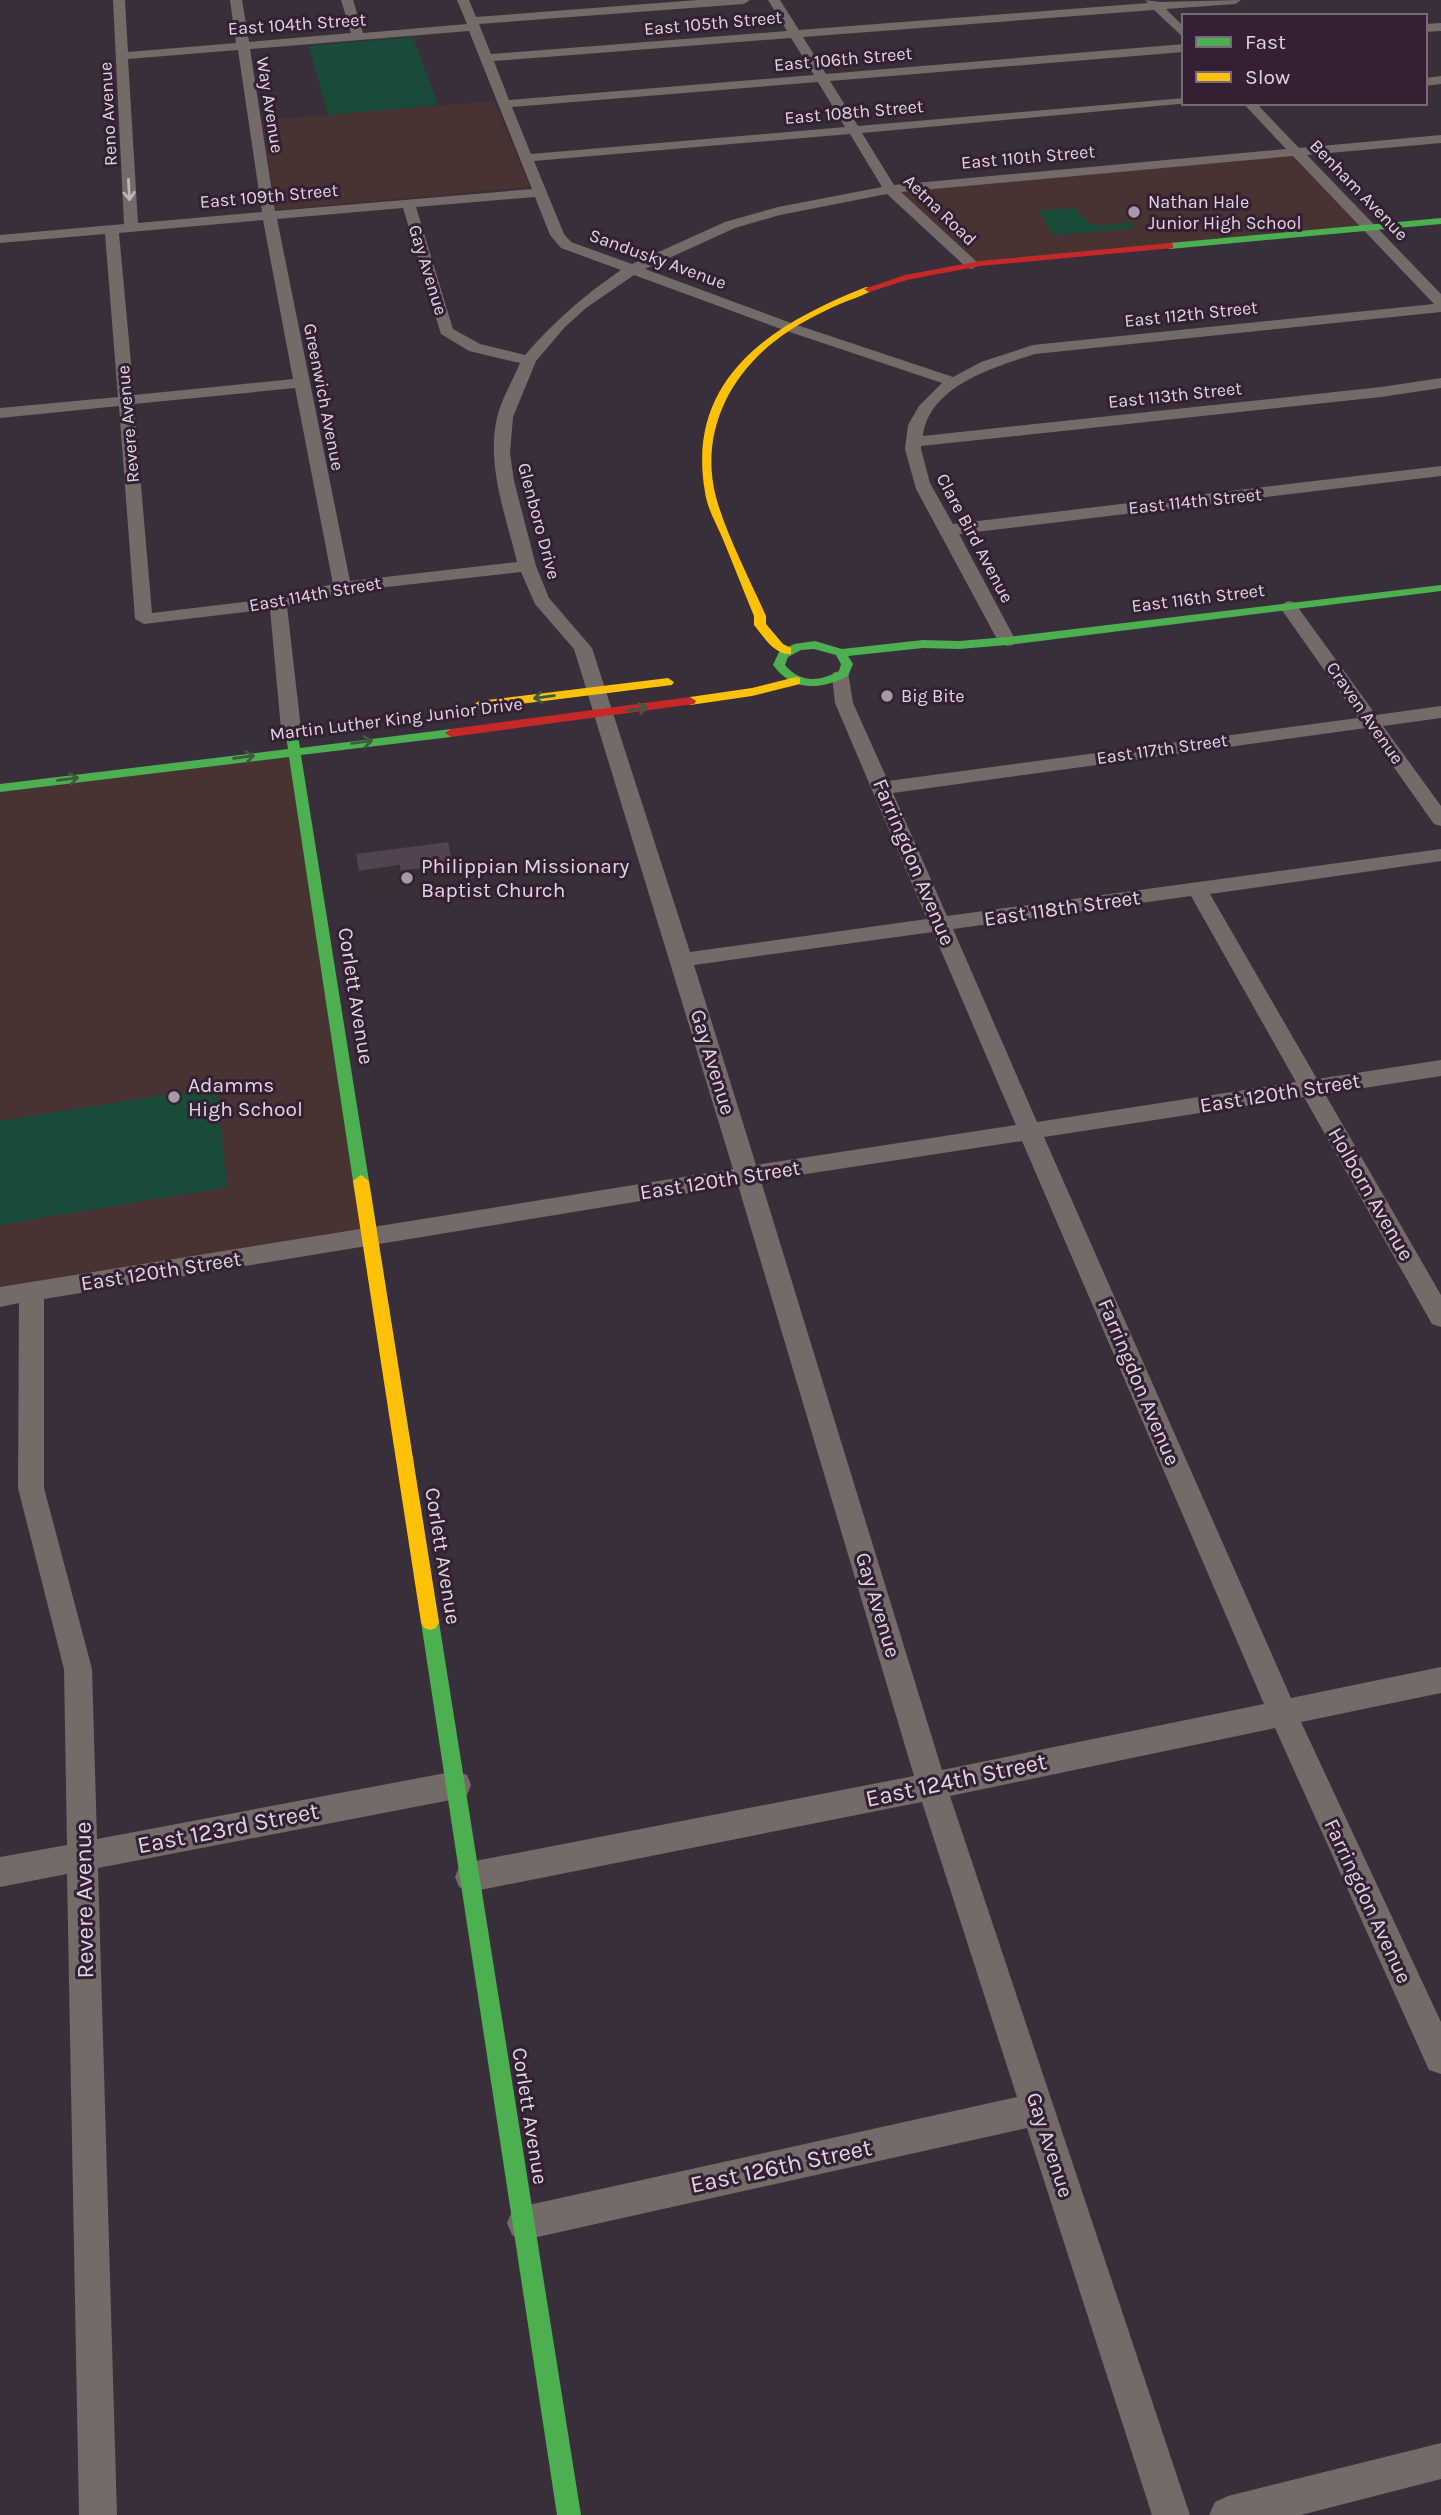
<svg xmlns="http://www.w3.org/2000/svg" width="1441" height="2515" font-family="Karla,sans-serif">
	<rect width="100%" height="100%" fill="#392f3a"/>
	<!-- education -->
	<g fill="#463332">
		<path d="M 494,101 L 530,187 L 276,210 L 262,120 Z"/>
		<path d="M 1296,152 L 1367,227 L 972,265 L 890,189 Z"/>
		<path d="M 295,750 L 370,1238 L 0,1297 L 0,788 Z"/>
	</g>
	<!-- green -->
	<g fill="#194c38">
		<path d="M 413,37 L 438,105 L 328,115 L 309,46 Z"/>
		<path d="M 1075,208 C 1091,233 1104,225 1130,222 L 1134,228 L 1054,235 L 1038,211 Z"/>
		<path d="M 216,1087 L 227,1187 L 0,1225 L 0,1121 Z"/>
	</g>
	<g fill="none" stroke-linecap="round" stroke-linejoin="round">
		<!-- street -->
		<g fill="#746a67" fill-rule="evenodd">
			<path d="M 113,0 L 125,0 L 128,52 L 236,43 L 230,0 L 242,0 L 249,42 L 351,33 L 341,0 L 353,0 L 363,33 L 467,24 L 457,0 L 469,0 L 476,17 L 698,0 L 750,0 L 744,4 L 479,24 L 491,54 L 787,31 L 768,0 L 780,0 L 799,30 L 1148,3 L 1145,0 L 1160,2 L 1241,0 L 1235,4 L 1166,9 L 1184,27 L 1184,38 L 1154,10 L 803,37 L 826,74 L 1184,44 L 1184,52 L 830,81 L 858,126 L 1184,98 L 1184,103 L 1190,103 L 862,133 L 894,185 L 1286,149 L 1243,103 L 1256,103 L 1299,148 L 1441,135 L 1441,143 L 1307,155 L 1441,294 L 1441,312 L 1035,354 C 994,367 929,386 923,436 L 1381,387 L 1441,378 L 1441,388 L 1381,397 L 921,446 L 921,449 L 930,483 L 953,524 L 1441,466 L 1441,476 L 959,534 L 1016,641 L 1013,645 L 1007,646 L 998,641 L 916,489 L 905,449 L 908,425 L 919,406 L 942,383 L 781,329 L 634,275 L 586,308 L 565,327 L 536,361 L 513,417 L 510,453 L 514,481 L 536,566 L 549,598 L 592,648 L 690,952 L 927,919 L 835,703 L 832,676 L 834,672 L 848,672 L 853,703 L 888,781 L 1358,718 L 1279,606 L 1288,601 L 1294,602 L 1376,715 L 1441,706 L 1441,718 L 1383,726 L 1441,806 L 1441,826 L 1434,824 L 1366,728 L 893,793 L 947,916 L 1441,849 L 1441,861 L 1210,894 L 1317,1079 L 1441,1060 L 1441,1076 L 1325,1094 L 1441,1295 L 1441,1327 L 1432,1324 L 1304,1097 L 1044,1137 L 1291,1698 L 1441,1667 L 1441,1693 L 1301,1722 L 1441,2022 L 1441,2074 L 1429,2070 L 1275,1728 L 950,1796 L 1190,2515 L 1152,2515 L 1027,2128 L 524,2240 L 512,2235 L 507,2223 L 512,2211 L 524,2206 L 1017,2097 L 922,1802 L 470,1892 L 459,1887 L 455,1877 L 459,1867 L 470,1862 L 914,1776 L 738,1185 L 44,1299 L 44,1488 L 92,1669 L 97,1839 L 456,1771 L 467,1775 L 471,1785 L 467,1795 L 456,1799 L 98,1868 L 117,2515 L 79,2515 L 67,1874 L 0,1887 L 0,1857 L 67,1845 L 64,1669 L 18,1488 L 19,1303 L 0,1307 L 0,1287 L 733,1169 L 574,649 L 535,604 L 521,572 L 342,592 L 287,606 L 301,729 L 298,733 L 284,733 L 281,729 L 270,609 L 144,624 L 135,619 L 119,406 L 0,418 L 0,408 L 118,397 L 105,234 L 0,243 L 0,235 L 124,224 ZM 469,31 L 532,189 L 275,211 L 250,49 ZM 791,38 L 814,75 L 509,100 L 494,61 ZM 238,50 L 262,212 L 138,223 L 128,59 ZM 818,82 L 845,127 L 531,154 L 512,107 ZM 850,134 L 882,187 L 778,207 L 725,222 L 632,264 L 571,242 L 564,234 L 534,161 ZM 1293,156 L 1434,304 L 1033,345 L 981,362 L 953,377 L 791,323 L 645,269 L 735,228 L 780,215 L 887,194 L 967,268 L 972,269 L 979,265 L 977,262 L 901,192 ZM 535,197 L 550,235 L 561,248 L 621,270 C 582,297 557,319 525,355 L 480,344 L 453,329 L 416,207 ZM 403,208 L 441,334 L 469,351 L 520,363 C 513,380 501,400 497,418 C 486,465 506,516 517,562 L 350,581 L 277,219 ZM 263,220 L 293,379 L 134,395 L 119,233 ZM 295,388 L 333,584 L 278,598 L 152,613 L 134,404 ZM 1191,896 L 1296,1082 L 1037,1122 L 953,929 ZM 933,932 L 1016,1125 L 756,1165 L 694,965 ZM 1022,1141 L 1264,1704 L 942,1770 L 761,1181 Z"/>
			<path d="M 1441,23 L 1441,31 L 1425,32 L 1425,24 Z"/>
			<path d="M 1441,76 L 1441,84 L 1425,86 L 1425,78 Z"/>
			<path d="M 1441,2443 L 1441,2479 L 1301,2515 L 1209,2515 L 1215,2502 L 1228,2496 Z"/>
		</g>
		<!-- fast -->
		<g fill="#4caf50" fill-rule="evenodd">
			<path d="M 1441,218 L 1441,224 L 1170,249 L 1165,246 L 1170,243 Z"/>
			<path d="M 1441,585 L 1441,591 L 1007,645 L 959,649 L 923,648 L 848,656 L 853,664 L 848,676 C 821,690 793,692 773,665 L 779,652 L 794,644 L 815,641 L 842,649 L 923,640 L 959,641 L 1007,637 ZM 814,649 L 836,655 L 841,664 L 839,671 C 819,682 800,683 785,665 L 788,657 L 801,650 Z"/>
			<path d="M 291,725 L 297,729 L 300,748 L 451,729 L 457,733 L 451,737 L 301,755 L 369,1181 L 361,1187 L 353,1181 L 289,757 L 0,792 L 0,784 L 288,749 L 285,729 Z"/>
			<path d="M 430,1614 L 436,1616 L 439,1622 L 581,2515 L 557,2515 L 421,1622 L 424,1616 Z"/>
		</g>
		<!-- slow -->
		<g fill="#ffc107" fill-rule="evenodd">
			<path d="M 866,287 L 874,289 C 864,296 851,299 840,304 C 817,314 794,326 775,341 C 727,378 700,436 716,497 C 726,534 750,580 766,616 L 766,624 L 783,644 L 791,648 L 791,654 C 774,655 764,637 754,625 L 754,616 C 743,590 733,563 722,537 C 716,523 707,508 705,492 C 685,378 772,324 866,287 Z"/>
			<path d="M 796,677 L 800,678 L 800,684 L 752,696 L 690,705 L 684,701 L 690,697 L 752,688 Z"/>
			<path d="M 668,678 L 674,682 L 672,685 L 479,709 L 473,705 L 479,701 Z"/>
			<path d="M 361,1175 L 369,1181 L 439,1622 L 436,1628 L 430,1630 L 424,1628 L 421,1622 L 353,1181 Z"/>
		</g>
		<!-- jam -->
		<g fill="#c62828" fill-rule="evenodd">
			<path d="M 1170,243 L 1173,244 L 1173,248 L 980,266 L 907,280 L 869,292 L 864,289 L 905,275 L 980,261 Z"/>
			<path d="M 690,697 L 696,701 L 694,704 L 451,737 L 445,733 L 451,729 Z"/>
		</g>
	</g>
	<!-- shaded-wall -->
	<g fill="#392f39">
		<path d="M 454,865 L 456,884 L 403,891 L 400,872 Z"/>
		<path d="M 399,866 L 402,885 L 361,891 L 358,872 Z"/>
	</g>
	<!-- building -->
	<path fill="#524351" stroke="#392f39" stroke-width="2" d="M 449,841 L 454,865 L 400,872 L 399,866 L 358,872 L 355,853 Z"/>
	<!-- one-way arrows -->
	<defs><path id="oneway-shaft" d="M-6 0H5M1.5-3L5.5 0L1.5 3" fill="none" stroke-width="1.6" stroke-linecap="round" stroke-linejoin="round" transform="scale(1.75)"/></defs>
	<use stroke="#c0b4bc" href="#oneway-shaft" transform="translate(129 190) rotate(87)"/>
	<g stroke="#3d593f">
		<use href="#oneway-shaft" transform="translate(544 697) rotate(173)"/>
		<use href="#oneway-shaft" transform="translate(637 709) rotate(-9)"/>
		<use href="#oneway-shaft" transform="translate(362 742) rotate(-7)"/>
		<use href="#oneway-shaft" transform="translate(244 757) rotate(-7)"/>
		<use href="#oneway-shaft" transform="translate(68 779) rotate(-7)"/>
	</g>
	<!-- markers -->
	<g fill="#a69aa7" stroke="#332034" stroke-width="2.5">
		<circle cx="1134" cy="212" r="7"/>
		<circle cx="887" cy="696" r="7"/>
		<circle cx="407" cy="878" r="7"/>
		<circle cx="174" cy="1097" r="7"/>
	</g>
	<g text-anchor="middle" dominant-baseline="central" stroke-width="6" stroke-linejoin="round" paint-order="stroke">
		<!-- far-street labels -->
		<g font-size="18" fill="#e1d4e1" stroke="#332034">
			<text transform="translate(713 23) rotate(-5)">East 105th Street</text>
			<text transform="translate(297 24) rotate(-4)">East 104th Street</text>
			<text transform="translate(843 59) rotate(-5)">East 106th Street</text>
			<text transform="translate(270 105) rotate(81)">Way Avenue</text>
			<text transform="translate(854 112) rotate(-5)">East 108th Street</text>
			<text transform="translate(108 114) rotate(-93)">Reno Avenue</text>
			<text transform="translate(1028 157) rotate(-5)">East 110th Street</text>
			<text transform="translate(1359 190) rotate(46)">Benham Avenue</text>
			<text transform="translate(269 196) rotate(-5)">East 109th Street</text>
			<text transform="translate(940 210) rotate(44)">Aetna Road</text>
			<text transform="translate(658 259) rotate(20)">Sandusky Avenue</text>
			<text transform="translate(428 270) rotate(73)">Gay Avenue</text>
			<text transform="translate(1191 314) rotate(-6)">East 112th Street</text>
			<text transform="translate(1175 395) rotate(-6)">East 113th Street</text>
			<text transform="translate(324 397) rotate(79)">Greenwich Avenue</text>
			<text transform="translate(128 424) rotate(-95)">Revere Avenue</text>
			<text transform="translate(1195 501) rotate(-6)">East 114th Street</text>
			<text transform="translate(539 521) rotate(75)">Glenboro Drive</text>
			<text transform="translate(975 538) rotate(62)">Clare Bird Avenue</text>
			<text transform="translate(315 594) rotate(-10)">East 114th Street</text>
			<text transform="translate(1198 598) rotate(-7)">East 116th Street</text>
			<text transform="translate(1365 713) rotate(55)">Craven Avenue</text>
			<text transform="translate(396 719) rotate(-7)">Martin Luther King Junior Drive</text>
			<text transform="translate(1162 749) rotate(-8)">East 117th Street</text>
		</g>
		<!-- far-poi labels -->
		<g font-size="18" fill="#e1d4e1" stroke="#332034" text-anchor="start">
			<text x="1148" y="202">Nathan Hale<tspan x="1148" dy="21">Junior High School</tspan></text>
			<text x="901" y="696">Big Bite</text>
		</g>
		<!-- street labels -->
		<g font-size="21" fill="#e1d4e1" stroke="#332034">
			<text transform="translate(914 862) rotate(67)">Farringdon Avenue</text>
			<text transform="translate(1062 908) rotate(-8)">East 118th Street</text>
			<text transform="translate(356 996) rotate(81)">Corlett Avenue</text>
			<text transform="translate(713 1062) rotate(73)">Gay Avenue</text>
			<text transform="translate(1280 1093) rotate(-9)">East 120th Street</text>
			<text transform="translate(720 1180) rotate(-9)">East 120th Street</text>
			<text transform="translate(1371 1194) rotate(60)">Holborn Avenue</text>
			<text transform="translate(161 1271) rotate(-9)">East 120th Street</text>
			<text transform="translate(1139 1382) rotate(67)">Farringdon Avenue</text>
			<text transform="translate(443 1556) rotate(81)">Corlett Avenue</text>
			<text transform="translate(878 1605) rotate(73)">Gay Avenue</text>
			<text transform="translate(1368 1901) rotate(65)">Farringdon Avenue</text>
			<text transform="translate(530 2116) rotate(81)">Corlett Avenue</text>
			<text transform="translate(1050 2145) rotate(72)">Gay Avenue</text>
		</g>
		<!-- poi labels -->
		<g font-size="21" fill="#e1d4e1" stroke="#332034" text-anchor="start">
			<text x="421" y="866">Philippian Missionary<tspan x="421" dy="24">Baptist Church</tspan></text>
			<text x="188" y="1085">Adamms<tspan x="188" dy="24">High School</tspan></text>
		</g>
		<!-- near-street labels -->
		<g font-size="24" fill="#e1d4e1" stroke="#332034">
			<text transform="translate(956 1780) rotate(-12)">East 124th Street</text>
			<text transform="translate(228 1828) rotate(-11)">East 123rd Street</text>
			<text transform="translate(84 1900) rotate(-91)">Revere Avenue</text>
			<text transform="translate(781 2166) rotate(-12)">East 126th Street</text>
		</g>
	</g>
	<!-- legend -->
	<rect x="1182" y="14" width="245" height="91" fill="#332034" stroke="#796879" stroke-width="2"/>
	<rect x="1196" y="37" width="35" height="10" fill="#4caf50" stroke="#796879" stroke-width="2"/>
	<text x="1245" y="49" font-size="21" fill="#e1d4e1">Fast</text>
	<rect x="1196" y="72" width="35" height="10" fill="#ffc107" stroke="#796879" stroke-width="2"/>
	<text x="1245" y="84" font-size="21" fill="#e1d4e1">Slow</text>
</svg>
